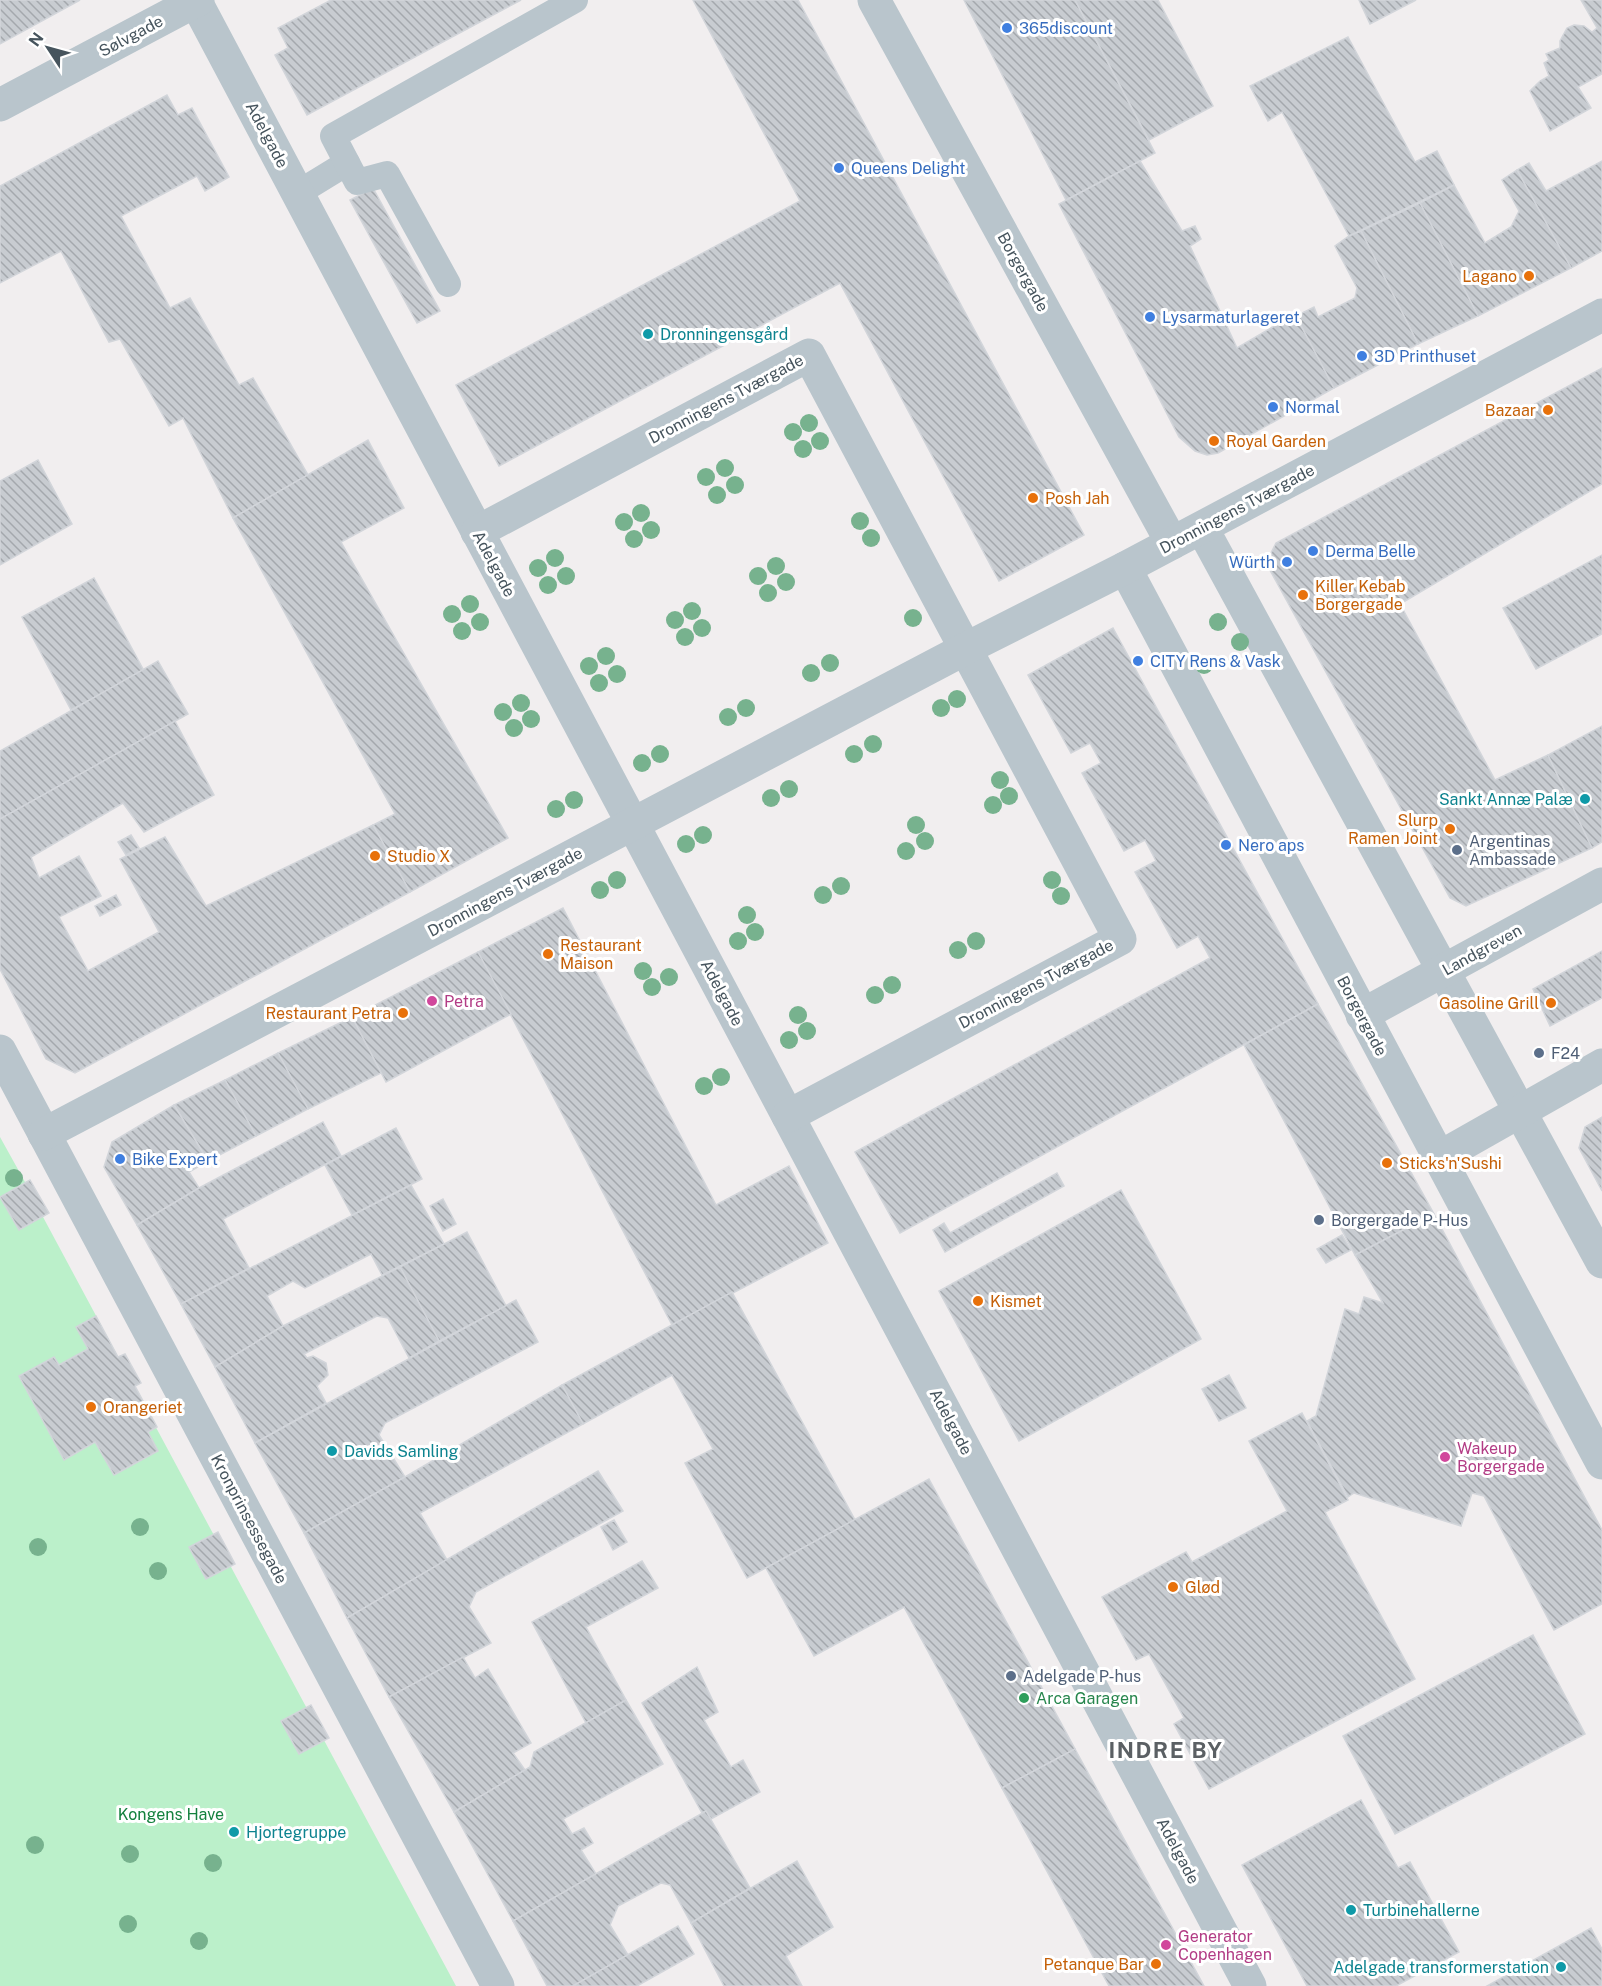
<svg xmlns="http://www.w3.org/2000/svg" width="1602" height="1986" font-family="'Public Sans',sans-serif">
	<defs>
		<pattern id="building-back-hatch" width="6" height="6" patternUnits="userSpaceOnUse" patternTransform="scale(1.5)"><rect width="6" height="6" fill="#c8ccd1"/><path d="M-1 5l2 2M0 0l6 6M5-1l2 2" fill="none" stroke="#a4a8ad"/></pattern>
	</defs>
	<rect width="100%" height="100%" fill="#f1eeef"/>
	<!-- park -->
	<path fill="#bbf0ca" d="M 0,1137 L 25,1182 L 30,1180 L 49,1213 L 43,1217 L 456,1986 L 0,1986 Z"/>
	<!-- building -->
	<g fill="url(#building-back-hatch)" stroke="#d2d5da" stroke-width="1.5">
		<path d="M 0,0 L 80,0 L 0,44 Z"/>
		<path d="M 331,0 L 521,0 L 307,115 L 275,55 L 288,48 L 278,28 Z"/>
		<path d="M 693,0 L 798,0 L 1084,535 L 999,581 L 840,283 L 499,466 L 456,385 L 800,201 Z"/>
		<path d="M 964,0 L 1075,0 L 1155,153 L 1066,200 Z"/>
		<path d="M 1075,0 L 1158,0 L 1213,106 L 1149,140 Z"/>
		<path d="M 1359,0 L 1416,0 L 1370,24 Z"/>
		<path d="M 1581,0 L 1602,0 L 1602,74 L 1578,87 L 1591,108 L 1550,131 L 1530,91 L 1540,81 L 1549,76 L 1544,63 L 1549,60 L 1546,54 L 1560,48 L 1560,41 L 1567,28 L 1574,25 L 1584,26 L 1592,32 L 1597,28 Z"/>
		<path d="M 1348,37 L 1415,162 L 1437,151 L 1454,185 L 1349,236 L 1282,112 L 1268,121 L 1250,86 Z"/>
		<path d="M 167,95 L 178,115 L 192,108 L 229,177 L 205,191 L 197,176 L 121,216 L 170,308 L 190,298 L 239,385 L 253,378 L 308,475 L 233,518 L 183,418 L 169,426 L 120,339 L 109,342 L 61,251 L 0,283 L 0,186 Z"/>
		<path d="M 1140,161 L 1182,231 L 1195,226 L 1201,239 L 1190,246 L 1237,348 L 1295,314 L 1334,388 L 1218,453 L 1207,455 L 1195,451 L 1179,437 L 1059,204 Z"/>
		<path d="M 1602,161 L 1602,251 L 1571,268 L 1517,170 L 1529,163 L 1546,191 Z"/>
		<path d="M 1517,170 L 1571,268 L 1478,316 L 1420,203 L 1454,185 L 1485,243 L 1511,227 L 1519,211 L 1502,180 Z"/>
		<path d="M 373,188 L 440,311 L 417,323 L 350,200 Z"/>
		<path d="M 1420,203 L 1478,316 L 1418,344 L 1361,231 Z"/>
		<path d="M 1361,231 L 1418,344 L 1334,388 L 1296,316 L 1314,307 L 1318,317 L 1355,298 L 1357,288 L 1335,246 L 1349,236 Z"/>
		<path d="M 1602,368 L 1602,484 L 1400,604 L 1495,780 L 1548,755 L 1592,848 L 1466,906 L 1450,898 L 1266,563 L 1276,543 Z"/>
		<path d="M 368,440 L 404,508 L 341,542 L 508,838 L 410,892 L 373,825 L 395,814 L 233,518 Z"/>
		<path d="M 38,460 L 72,524 L 0,565 L 0,481 Z"/>
		<path d="M 1602,555 L 1602,634 L 1536,669 L 1503,608 Z"/>
		<path d="M 94,578 L 144,671 L 71,710 L 22,617 Z"/>
		<path d="M 1113,628 L 1318,1004 L 900,1233 L 855,1152 L 1210,958 L 1198,936 L 1177,948 L 1135,872 L 1156,861 L 1145,840 L 1124,851 L 1082,773 L 1101,763 L 1090,743 L 1071,753 L 1028,675 Z"/>
		<path d="M 158,661 L 188,714 L 0,819 L 0,751 Z"/>
		<path d="M 175,721 L 214,795 L 144,832 L 123,803 L 31,857 L 39,878 L 79,856 L 101,896 L 59,917 L 88,971 L 159,932 L 120,859 L 165,837 L 206,906 L 373,825 L 410,892 L 75,1073 L 46,1059 L 0,969 L 0,819 Z"/>
		<path d="M 1602,726 L 1602,842 L 1592,848 L 1548,755 Z"/>
		<path d="M 131,835 L 139,848 L 126,855 L 118,842 Z"/>
		<path d="M 116,895 L 121,905 L 100,916 L 95,906 Z"/>
		<path d="M 563,908 L 716,1205 L 789,1166 L 828,1243 L 672,1325 L 478,952 Z"/>
		<path d="M 1602,951 L 1602,998 L 1550,1026 L 1533,989 Z"/>
		<path d="M 478,952 L 511,1014 L 386,1082 L 352,1017 Z"/>
		<path d="M 1318,1004 L 1434,1214 L 1355,1255 L 1244,1045 Z"/>
		<path d="M 352,1017 L 381,1073 L 308,1109 L 278,1053 Z"/>
		<path d="M 278,1053 L 308,1109 L 256,1136 L 225,1080 Z"/>
		<path d="M 225,1080 L 256,1136 L 208,1161 L 174,1105 Z"/>
		<path d="M 174,1105 L 208,1161 L 189,1172 L 199,1188 L 137,1225 L 104,1167 L 112,1142 Z"/>
		<path d="M 1602,1117 L 1602,1191 L 1579,1148 L 1585,1127 Z"/>
		<path d="M 323,1122 L 341,1156 L 223,1219 L 249,1268 L 181,1304 L 137,1225 L 199,1188 Z"/>
		<path d="M 396,1128 L 422,1179 L 352,1215 L 325,1165 Z"/>
		<path d="M 1057,1173 L 1064,1186 L 945,1252 L 933,1230 L 944,1223 L 950,1233 Z"/>
		<path d="M 30,1180 L 49,1213 L 19,1230 L 0,1197 Z"/>
		<path d="M 411,1185 L 444,1244 L 382,1275 L 371,1254 L 305,1288 L 293,1281 L 267,1296 L 283,1326 L 215,1367 L 181,1304 Z"/>
		<path d="M 1121,1190 L 1201,1339 L 1019,1441 L 939,1291 Z"/>
		<path d="M 443,1199 L 456,1224 L 443,1231 L 430,1206 Z"/>
		<path d="M 1434,1214 L 1602,1530 L 1602,1604 L 1554,1630 L 1484,1496 L 1472,1493 L 1461,1526 L 1354,1493 L 1348,1497 L 1307,1421 L 1316,1416 L 1345,1309 L 1359,1314 L 1364,1297 L 1383,1303 L 1355,1255 Z"/>
		<path d="M 467,1232 L 506,1306 L 439,1341 L 400,1267 Z"/>
		<path d="M 1342,1235 L 1351,1250 L 1326,1263 L 1317,1249 Z"/>
		<path d="M 400,1267 L 439,1341 L 409,1358 L 388,1318 L 377,1316 L 304,1354 L 307,1358 L 313,1356 L 326,1363 L 328,1375 L 317,1386 L 326,1403 L 255,1443 L 215,1367 L 283,1326 Z"/>
		<path d="M 732,1292 L 855,1520 L 747,1578 L 685,1463 L 713,1449 L 672,1375 L 583,1424 L 562,1385 Z"/>
		<path d="M 516,1300 L 538,1342 L 385,1423 L 379,1435 L 405,1477 L 304,1533 L 255,1443 Z"/>
		<path d="M 96,1316 L 118,1357 L 125,1354 L 141,1383 L 135,1386 L 157,1427 L 148,1432 L 158,1451 L 114,1475 L 95,1442 L 64,1460 L 19,1376 L 54,1357 L 59,1365 L 88,1349 L 76,1327 Z"/>
		<path d="M 1229,1375 L 1246,1408 L 1219,1421 L 1202,1389 Z"/>
		<path d="M 562,1385 L 583,1424 L 420,1513 L 447,1560 L 347,1618 L 304,1533 L 405,1477 Z"/>
		<path d="M 1302,1413 L 1348,1500 L 1325,1512 L 1415,1679 L 1209,1789 L 1174,1724 L 1184,1718 L 1149,1654 L 1136,1660 L 1102,1597 L 1186,1552 L 1192,1562 L 1287,1511 L 1249,1441 Z"/>
		<path d="M 598,1471 L 623,1511 L 476,1592 L 469,1607 L 491,1643 L 389,1697 L 347,1618 Z"/>
		<path d="M 929,1479 L 1075,1749 L 1002,1788 L 904,1607 L 814,1656 L 766,1568 Z"/>
		<path d="M 614,1520 L 627,1542 L 613,1550 L 601,1527 Z"/>
		<path d="M 218,1532 L 235,1564 L 206,1579 L 189,1547 Z"/>
		<path d="M 642,1561 L 658,1588 L 586,1627 L 626,1700 L 586,1723 L 532,1622 Z"/>
		<path d="M 1533,1635 L 1585,1734 L 1395,1834 L 1343,1736 Z"/>
		<path d="M 463,1657 L 475,1678 L 488,1669 L 531,1743 L 513,1753 L 525,1770 L 454,1812 L 389,1697 Z"/>
		<path d="M 697,1667 L 718,1712 L 704,1720 L 731,1767 L 743,1760 L 760,1792 L 711,1819 L 706,1811 L 702,1813 L 642,1703 Z"/>
		<path d="M 626,1700 L 663,1764 L 563,1819 L 572,1834 L 584,1828 L 593,1843 L 581,1850 L 596,1874 L 513,1921 L 454,1812 L 530,1767 L 534,1752 Z"/>
		<path d="M 311,1705 L 329,1738 L 299,1754 L 281,1721 Z"/>
		<path d="M 1075,1749 L 1204,1986 L 1109,1986 L 1002,1788 Z"/>
		<path d="M 1361,1800 L 1398,1868 L 1410,1862 L 1459,1952 L 1396,1986 L 1307,1986 L 1242,1865 Z"/>
		<path d="M 706,1811 L 750,1888 L 691,1923 L 670,1885 L 661,1883 L 618,1906 L 610,1925 L 628,1955 L 573,1986 L 547,1986 L 513,1921 Z"/>
		<path d="M 797,1861 L 833,1927 L 786,1956 L 802,1986 L 724,1986 L 691,1923 Z"/>
		<path d="M 678,1926 L 694,1954 L 637,1986 L 573,1986 Z"/>
		<path d="M 1591,1928 L 1602,1949 L 1602,1986 L 1487,1986 Z"/>
	</g>
	<g fill="none" stroke-linecap="round" stroke-linejoin="round">
		<!-- lane -->
		<g stroke="#b9c5cc" stroke-width="26">
			<path d="M 298,193 L 347,163"/>
			<path d="M 448,284 L 387,174 L 357,182 L 333,136 L 575,0"/>
		</g>
		<!-- street -->
		<g stroke="#b9c5cc" stroke-width="33">
			<path d="M 195,0 L 1250,1986"/>
			<path d="M 874,0 L 1172,543"/>
			<path d="M 0,105 L 198,0"/>
			<path d="M 1202,528 L 1602,1262"/>
			<path d="M 477,532 L 809,355 L 1120,939 L 788,1116"/>
			<path d="M 1125,568 L 1602,1463"/>
			<path d="M 1362,1015 L 1602,884"/>
			<path d="M 0,1051 L 498,1986"/>
			<path d="M 44,1134 L 965,649 L 1125,568 L 1602,315"/>
			<path d="M 1438,1158 L 1602,1065"/>
		</g>
	</g>
	<!-- trees -->
	<g fill="#77b28e">
		<circle cx="809" cy="423" r="9"/>
		<circle cx="793" cy="432" r="9"/>
		<circle cx="820" cy="441" r="9"/>
		<circle cx="803" cy="449" r="9"/>
		<circle cx="725" cy="468" r="9"/>
		<circle cx="706" cy="477" r="9"/>
		<circle cx="735" cy="485" r="9"/>
		<circle cx="717" cy="495" r="9"/>
		<circle cx="641" cy="513" r="9"/>
		<circle cx="860" cy="521" r="9"/>
		<circle cx="624" cy="522" r="9"/>
		<circle cx="651" cy="530" r="9"/>
		<circle cx="871" cy="538" r="9"/>
		<circle cx="634" cy="539" r="9"/>
		<circle cx="555" cy="558" r="9"/>
		<circle cx="776" cy="566" r="9"/>
		<circle cx="538" cy="568" r="9"/>
		<circle cx="566" cy="576" r="9"/>
		<circle cx="758" cy="576" r="9"/>
		<circle cx="786" cy="582" r="9"/>
		<circle cx="548" cy="585" r="9"/>
		<circle cx="768" cy="593" r="9"/>
		<circle cx="470" cy="604" r="9"/>
		<circle cx="692" cy="611" r="9"/>
		<circle cx="452" cy="614" r="9"/>
		<circle cx="913" cy="618" r="9"/>
		<circle cx="675" cy="620" r="9"/>
		<circle cx="480" cy="622" r="9"/>
		<circle cx="1218" cy="622" r="9"/>
		<circle cx="702" cy="628" r="9"/>
		<circle cx="462" cy="631" r="9"/>
		<circle cx="685" cy="637" r="9"/>
		<circle cx="1240" cy="642" r="9"/>
		<circle cx="606" cy="656" r="9"/>
		<circle cx="830" cy="663" r="9"/>
		<circle cx="1204" cy="665" r="9"/>
		<circle cx="589" cy="666" r="9"/>
		<circle cx="811" cy="673" r="9"/>
		<circle cx="617" cy="674" r="9"/>
		<circle cx="599" cy="683" r="9"/>
		<circle cx="957" cy="699" r="9"/>
		<circle cx="521" cy="703" r="9"/>
		<circle cx="746" cy="708" r="9"/>
		<circle cx="941" cy="708" r="9"/>
		<circle cx="503" cy="712" r="9"/>
		<circle cx="728" cy="717" r="9"/>
		<circle cx="531" cy="719" r="9"/>
		<circle cx="514" cy="728" r="9"/>
		<circle cx="873" cy="744" r="9"/>
		<circle cx="660" cy="754" r="9"/>
		<circle cx="854" cy="754" r="9"/>
		<circle cx="642" cy="763" r="9"/>
		<circle cx="1000" cy="780" r="9"/>
		<circle cx="789" cy="789" r="9"/>
		<circle cx="1009" cy="796" r="9"/>
		<circle cx="771" cy="798" r="9"/>
		<circle cx="574" cy="800" r="9"/>
		<circle cx="993" cy="805" r="9"/>
		<circle cx="556" cy="809" r="9"/>
		<circle cx="916" cy="825" r="9"/>
		<circle cx="703" cy="835" r="9"/>
		<circle cx="925" cy="841" r="9"/>
		<circle cx="686" cy="844" r="9"/>
		<circle cx="906" cy="851" r="9"/>
		<circle cx="617" cy="880" r="9"/>
		<circle cx="1052" cy="880" r="9"/>
		<circle cx="841" cy="886" r="9"/>
		<circle cx="600" cy="890" r="9"/>
		<circle cx="823" cy="895" r="9"/>
		<circle cx="1061" cy="896" r="9"/>
		<circle cx="747" cy="915" r="9"/>
		<circle cx="755" cy="932" r="9"/>
		<circle cx="738" cy="941" r="9"/>
		<circle cx="976" cy="941" r="9"/>
		<circle cx="958" cy="950" r="9"/>
		<circle cx="643" cy="971" r="9"/>
		<circle cx="669" cy="977" r="9"/>
		<circle cx="892" cy="985" r="9"/>
		<circle cx="652" cy="987" r="9"/>
		<circle cx="875" cy="995" r="9"/>
		<circle cx="798" cy="1015" r="9"/>
		<circle cx="807" cy="1031" r="9"/>
		<circle cx="789" cy="1040" r="9"/>
		<circle cx="721" cy="1077" r="9"/>
		<circle cx="704" cy="1086" r="9"/>
		<circle cx="14" cy="1178" r="9"/>
		<circle cx="140" cy="1527" r="9"/>
		<circle cx="38" cy="1547" r="9"/>
		<circle cx="158" cy="1571" r="9"/>
		<circle cx="35" cy="1845" r="9"/>
		<circle cx="130" cy="1854" r="9"/>
		<circle cx="213" cy="1863" r="9"/>
		<circle cx="128" cy="1924" r="9"/>
		<circle cx="199" cy="1941" r="9"/>
	</g>
	<!-- markers -->
	<g fill="#3f7fe0" stroke="#fff" stroke-width="2">
		<circle cx="1007" cy="28" r="6"/>
		<circle cx="839" cy="168" r="6"/>
		<circle cx="1150" cy="317" r="6"/>
		<circle cx="1362" cy="356" r="6"/>
		<circle cx="1273" cy="407" r="6"/>
		<circle cx="1313" cy="551" r="6"/>
		<circle cx="1287" cy="562" r="6"/>
		<circle cx="1138" cy="661" r="6"/>
		<circle cx="1226" cy="845" r="6"/>
		<circle cx="120" cy="1159" r="6"/>
	</g>
	<g fill="#e8710a" stroke="#fff" stroke-width="2">
		<circle cx="1529" cy="276" r="6"/>
		<circle cx="1548" cy="410" r="6"/>
		<circle cx="1214" cy="441" r="6"/>
		<circle cx="1033" cy="498" r="6"/>
		<circle cx="1303" cy="595" r="6"/>
		<circle cx="1450" cy="829" r="6"/>
		<circle cx="375" cy="856" r="6"/>
		<circle cx="548" cy="954" r="6"/>
		<circle cx="1551" cy="1003" r="6"/>
		<circle cx="403" cy="1013" r="6"/>
		<circle cx="1387" cy="1163" r="6"/>
		<circle cx="978" cy="1301" r="6"/>
		<circle cx="91" cy="1407" r="6"/>
		<circle cx="1173" cy="1587" r="6"/>
		<circle cx="1156" cy="1964" r="6"/>
	</g>
	<g fill="#0f9aa8" stroke="#fff" stroke-width="2">
		<circle cx="648" cy="334" r="6"/>
		<circle cx="1585" cy="799" r="6"/>
		<circle cx="332" cy="1451" r="6"/>
		<circle cx="234" cy="1832" r="6"/>
		<circle cx="1351" cy="1910" r="6"/>
		<circle cx="1561" cy="1967" r="6"/>
	</g>
	<g fill="#5c6f8a" stroke="#fff" stroke-width="2">
		<circle cx="1457" cy="850" r="6"/>
		<circle cx="1539" cy="1053" r="6"/>
		<circle cx="1319" cy="1220" r="6"/>
		<circle cx="1011" cy="1676" r="6"/>
	</g>
	<g fill="#d1479c" stroke="#fff" stroke-width="2">
		<circle cx="432" cy="1001" r="6"/>
		<circle cx="1445" cy="1457" r="6"/>
		<circle cx="1166" cy="1945" r="6"/>
	</g>
	<circle fill="#2e9e5b" stroke="#fff" stroke-width="2" cx="1024" cy="1698" r="6"/>
	<g text-anchor="middle" dominant-baseline="central" stroke-width="6" stroke-linejoin="round" paint-order="stroke">
		<!-- shop labels -->
		<g font-size="16" fill="#366cbe" stroke="#fff" text-anchor="start">
			<text x="1019" y="28">365discount</text>
			<text x="851" y="168">Queens Delight</text>
			<text x="1162" y="317">Lysarmaturlageret</text>
			<text x="1374" y="356">3D Printhuset</text>
			<text x="1285" y="407">Normal</text>
			<text x="1325" y="551">Derma Belle</text>
			<text x="1275" y="562" text-anchor="end">Würth</text>
			<text x="1150" y="661">CITY Rens &amp; Vask</text>
			<text x="1238" y="845">Nero aps</text>
			<text x="132" y="1159">Bike Expert</text>
		</g>
		<!-- street labels -->
		<g font-size="16" fill="#46545d" stroke="#fff">
			<text transform="translate(131 36) rotate(-28)">Sølvgade</text>
			<text transform="translate(267 135) rotate(62)">Adelgade</text>
			<text transform="translate(1023 272) rotate(61)">Borgergade</text>
			<text transform="translate(726 399) rotate(-28)">Dronningens Tværgade</text>
			<text transform="translate(1237 509) rotate(-28)">Dronningens Tværgade</text>
			<text transform="translate(494 564) rotate(62)">Adelgade</text>
			<text transform="translate(505 892) rotate(-28)">Dronningens Tværgade</text>
			<text transform="translate(1482 950) rotate(-29)">Landgreven</text>
			<text transform="translate(1036 984) rotate(-28)">Dronningens Tværgade</text>
			<text transform="translate(722 993) rotate(62)">Adelgade</text>
			<text transform="translate(1362 1016) rotate(62)">Borgergade</text>
			<text transform="translate(951 1422) rotate(62)">Adelgade</text>
			<text transform="translate(249 1519) rotate(62)">Kronprinsessegade</text>
			<text transform="translate(1178 1851) rotate(62)">Adelgade</text>
		</g>
		<!-- food labels -->
		<g font-size="16" fill="#c56008" stroke="#fff" text-anchor="start">
			<text x="1517" y="276" text-anchor="end">Lagano</text>
			<text x="1536" y="410" text-anchor="end">Bazaar</text>
			<text x="1226" y="441">Royal Garden</text>
			<text x="1045" y="498">Posh Jah</text>
			<text x="1315" y="586">Killer Kebab<tspan x="1315" dy="18">Borgergade</tspan></text>
			<text x="1438" y="820" text-anchor="end">Slurp<tspan x="1438" dy="18">Ramen Joint</tspan></text>
			<text x="387" y="856">Studio X</text>
			<text x="560" y="945">Restaurant<tspan x="560" dy="18">Maison</tspan></text>
			<text x="1539" y="1003" text-anchor="end">Gasoline Grill</text>
			<text x="391" y="1013" text-anchor="end">Restaurant Petra</text>
			<text x="1399" y="1163">Sticks'n'Sushi</text>
			<text x="990" y="1301">Kismet</text>
			<text x="103" y="1407">Orangeriet</text>
			<text x="1185" y="1587">Glød</text>
			<text x="1144" y="1964" text-anchor="end">Petanque Bar</text>
		</g>
		<!-- culture labels -->
		<g font-size="16" fill="#0d838f" stroke="#fff" text-anchor="start">
			<text x="660" y="334">Dronningensgård</text>
			<text x="1573" y="799" text-anchor="end">Sankt Annæ Palæ</text>
			<text x="344" y="1451">Davids Samling</text>
			<text x="246" y="1832">Hjortegruppe</text>
			<text x="1363" y="1910">Turbinehallerne</text>
			<text x="1549" y="1967" text-anchor="end">Adelgade transformerstation</text>
		</g>
		<!-- service labels -->
		<g font-size="16" fill="#4e5e75" stroke="#fff" text-anchor="start">
			<text x="1469" y="841">Argentinas<tspan x="1469" dy="18">Ambassade</tspan></text>
			<text x="1551" y="1053">F24</text>
			<text x="1331" y="1220">Borgergade P-Hus</text>
			<text x="1023" y="1676">Adelgade P-hus</text>
		</g>
		<!-- hotel labels -->
		<g font-size="16" fill="#b23c85" stroke="#fff" text-anchor="start">
			<text x="444" y="1001">Petra</text>
			<text x="1457" y="1448">Wakeup<tspan x="1457" dy="18">Borgergade</tspan></text>
			<text x="1178" y="1936">Generator<tspan x="1178" dy="18">Copenhagen</tspan></text>
		</g>
		<!-- leisure labels -->
		<g font-size="16" fill="#27864d" stroke="#fff" text-anchor="start">
			<text x="1036" y="1698">Arca Garagen</text>
		</g>
		<!-- park labels -->
		<g font-size="16" fill="#14813e" stroke="#fff">
			<text x="171" y="1814">Kongens Have</text>
		</g>
		<!-- district labels -->
		<g font-size="22" font-weight="bold" letter-spacing="1.5" fill="#5b6064" stroke="#fff">
			<text x="1166" y="1750">INDRE BY</text>
		</g>
	</g>
	<!-- north arrow -->
	<g transform="translate(48 48) rotate(306)" stroke="#ffffff" stroke-width="4.5" paint-order="stroke">
	<path d="M0-4.5L10 22L0 15L-10 22Z" fill="#46545d"/>
	<text y="-9" font-size="16" font-weight="bold" text-anchor="middle" fill="#46545d">N</text>
	</g>
</svg>
